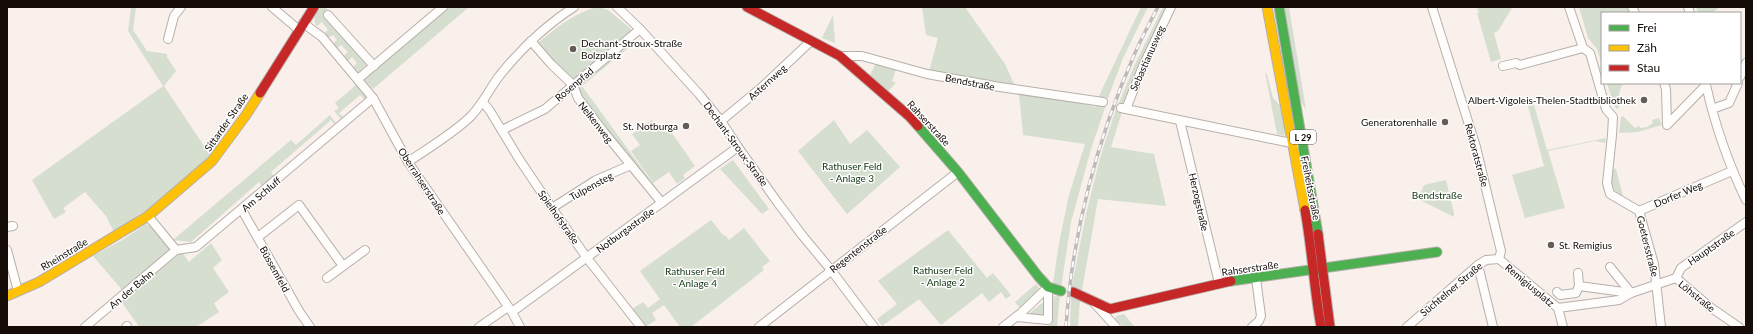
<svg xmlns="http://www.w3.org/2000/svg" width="1753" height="334" font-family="Lato,sans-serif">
	<rect width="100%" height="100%" fill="#f9f0ec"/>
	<!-- green -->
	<g fill="#d5decf">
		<path d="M 131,7 L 136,7 L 133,30 L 147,51 L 167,54 L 167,57 L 176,71 L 164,86 L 212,158 L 148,212 L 141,213 L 114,232 L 106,216 L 85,192 L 63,208 L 66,212 L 54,219 L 32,180 L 163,86 L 128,31 Z"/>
		<path d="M 321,7 L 325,7 L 330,12 L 367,64 L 358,72 L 353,67 L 357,63 L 352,57 L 348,61 L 344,56 L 348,52 L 341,45 L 337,48 L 333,44 L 337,40 L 333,35 L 328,38 L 324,34 L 328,30 L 322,22 L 317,26 C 311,19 316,14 321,7 Z"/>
		<path d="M 448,7 L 469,7 L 373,89 L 364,79 Z"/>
		<path d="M 598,7 L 608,10 L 630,28 L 632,32 L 579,78 L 573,79 L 567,76 L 538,45 L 538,43 C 556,28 575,12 598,7 Z"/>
		<path d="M 922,7 L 965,7 L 1005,64 L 1016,88 L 929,72 L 938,38 L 926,35 Z"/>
		<path d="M 1141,7 L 1148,7 L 1123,58 L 1107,101 L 1099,96 Z"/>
		<path d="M 1163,7 L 1168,7 L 1125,106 L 1118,105 L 1135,64 Z"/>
		<path d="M 1282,7 L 1289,7 L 1306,110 L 1300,100 Z"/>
		<path d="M 1477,7 L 1510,7 L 1512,8 L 1498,31 L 1494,33 L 1501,59 L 1491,62 L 1477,13 L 1479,13 Z"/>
		<path d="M 1579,7 L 1630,7 L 1633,13 L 1602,13 L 1602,65 L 1597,49 L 1588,38 Z"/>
		<path d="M 1696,7 L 1719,7 L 1713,13 L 1698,13 Z"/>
		<path d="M 833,15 L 835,43 L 822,38 Z"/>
		<path d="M 629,42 L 633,44 L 582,86 L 662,196 L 661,197 L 580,97 L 578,90 L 580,82 Z"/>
		<path d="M 876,63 L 896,69 L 892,81 L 896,83 L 888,91 L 870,75 Z"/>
		<path d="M 1265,72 L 1267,75 L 1273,98 L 1281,106 L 1285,130 L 1284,136 L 1277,134 Z"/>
		<path d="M 1607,83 L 1624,83 C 1619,88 1617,101 1619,108 L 1617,109 L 1614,106 Z"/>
		<path d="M 356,85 L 367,97 L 364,99 L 360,95 L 339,113 L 343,117 L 341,119 L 334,111 L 339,108 L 335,103 Z"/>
		<path d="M 1019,93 L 1032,93 L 1096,107 L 1098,103 L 1106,105 L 1091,149 L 1071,222 L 1061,288 L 1053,284 L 1059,243 L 1069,195 L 1085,144 L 1023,135 Z"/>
		<path d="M 1534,105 L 1547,150 L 1606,138 L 1605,143 L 1595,141 L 1548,151 L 1565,208 L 1525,218 L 1512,175 L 1544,166 L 1528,106 Z"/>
		<path d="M 1116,109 L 1122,112 L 1111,147 L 1154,154 L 1166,206 L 1098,199 L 1082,290 L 1071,290 L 1086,214 L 1100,158 Z"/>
		<path d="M 330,115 L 336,123 L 334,124 L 331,120 L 271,172 L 274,176 L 262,186 L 259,182 L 191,242 L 173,240 L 291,140 L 296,145 Z"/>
		<path d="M 1623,116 L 1635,128 L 1639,126 L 1640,128 L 1647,127 L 1653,123 L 1652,120 L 1659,118 L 1662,125 L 1637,132 L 1619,133 L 1621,117 Z"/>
		<path d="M 652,120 L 660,131 L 667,126 L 695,166 L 683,175 L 685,178 L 677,184 L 669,172 L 653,183 L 631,151 L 640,145 L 632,134 Z"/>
		<path d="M 834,120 L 850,144 L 867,130 L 900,167 L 847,214 L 798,151 Z"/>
		<path d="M 733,160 L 769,209 L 762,214 L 720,169 Z"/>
		<path d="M 1611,168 L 1616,169 L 1623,196 C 1610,190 1609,181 1611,168 Z"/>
		<path d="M 1446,180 L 1454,213 L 1454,217 L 1418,199 L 1424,185 Z"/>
		<path d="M 711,220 L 724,236 L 725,235 L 729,240 L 744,228 L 770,261 L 762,267 L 764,270 L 691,327 L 680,327 L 664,305 L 652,313 L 656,320 L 645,327 L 632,309 L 643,302 L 648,308 L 660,299 L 640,271 Z"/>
		<path d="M 146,224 L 153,227 L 173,248 L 123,291 L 93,256 L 124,239 Z"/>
		<path d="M 948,230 L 987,278 L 993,273 L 1011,295 L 1006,299 L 1001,292 L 989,302 L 982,293 L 941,325 L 920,300 L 918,300 L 882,326 L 877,319 L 897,304 L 878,281 Z"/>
		<path d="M 211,243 L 222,260 L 213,268 L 229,292 L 214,303 L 219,312 L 196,327 L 137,327 L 138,325 L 121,301 L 182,252 L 189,262 Z"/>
		<path d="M 1036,284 L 1041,290 L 1020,308 L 1015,302 Z"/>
		<path d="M 1060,295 L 1057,327 L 1049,327 L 1052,297 Z"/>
		<path d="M 1071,295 L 1080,300 L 1078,327 L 1070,327 Z"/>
		<path d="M 1046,300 L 1045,317 L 1027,315 Z"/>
		<path d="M 1124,314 L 1135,327 L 1124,327 L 1115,319 L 1116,316 Z"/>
	</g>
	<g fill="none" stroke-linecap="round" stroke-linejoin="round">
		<!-- street casing -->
		<g stroke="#b7afaa" stroke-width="10">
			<g id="street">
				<path d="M 272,7 L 299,30"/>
				<path d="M 617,7 L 640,29 L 699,94 L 721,121 L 738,147 L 778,203 L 802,235 L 831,270 L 874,327"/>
				<path d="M 1432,7 L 1476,147 L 1499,243 L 1501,251 L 1499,259"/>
				<path d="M 1569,7 L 1583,48 L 1590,53 L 1606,109 L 1613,117 L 1612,135 L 1607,183 L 1610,194 L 1639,211 L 1654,264 L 1661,327"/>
				<path d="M 1632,7 L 1635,13"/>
				<path d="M 1688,7 L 1690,13"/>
				<path d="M 328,15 L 374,66"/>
				<path d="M 303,23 L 322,37 L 373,98 L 408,162 L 512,312 L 520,327"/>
				<path d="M 168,39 L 174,16 L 181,7"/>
				<path d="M 531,41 L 551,64 L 573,85 L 578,98 L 603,131 L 662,203"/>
				<path d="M 840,56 L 862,56 L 927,74 L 1000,87 L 1103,102"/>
				<path d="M 1503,66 L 1516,63 L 1520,65 L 1583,48"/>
				<path d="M 1740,77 L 1746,63"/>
				<path d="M 358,79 L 443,7"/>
				<path d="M 1664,83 L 1666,89 L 1667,125 L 1706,85 L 1706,83"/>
				<path d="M 1706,85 C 1715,125 1728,163 1746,200"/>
				<path d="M 483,102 L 490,111 L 519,159 L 552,208 L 587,258 L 641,327"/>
				<path d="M 1121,108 L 1296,144"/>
				<path d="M 1126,109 L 1143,66 L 1171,7"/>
				<path d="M 1712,109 L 1729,103 L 1738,83"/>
				<path d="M 721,121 L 762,87 L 811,41"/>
				<path d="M 1180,121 L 1219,283"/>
				<path d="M 502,130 L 545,109 L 640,29"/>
				<path d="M 408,162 C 427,149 457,131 472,115 C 483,103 490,88 500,75 C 521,49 546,25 574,7"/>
				<path d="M 552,208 L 596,180 L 631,165"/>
				<path d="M 242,210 L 299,311 L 310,327"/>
				<path d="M 1639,211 L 1732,171"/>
				<path d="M 148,216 L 176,250"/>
				<path d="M 7,227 L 13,226"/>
				<path d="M 258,237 L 299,205 L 343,266"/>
				<path d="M 7,250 L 18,291"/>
				<path d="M 176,250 L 196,247 L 373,98"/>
				<path d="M 1499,259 L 1558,308 L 1619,300 L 1631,293 L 1610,267"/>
				<path d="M 1478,265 L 1493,327"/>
				<path d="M 1578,273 L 1579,286"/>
				<path d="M 327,278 L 365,250"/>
				<path d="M 1676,278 L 1710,307 L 1739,327"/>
				<path d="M 1557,292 L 1560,295 L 1576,293 L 1579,286 L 1631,293 L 1676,278 L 1681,268 L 1746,222"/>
				<path d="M 1095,304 L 1116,327"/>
				<path d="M 1558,308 L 1563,327"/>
				<path d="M 512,312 L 738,147"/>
				<path d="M 1016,317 L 1048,320 L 1048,287"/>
				<path d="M 85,327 L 176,250"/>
				<path d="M 126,327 L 127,326"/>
				<path d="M 479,327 L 508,307"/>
				<path d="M 759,327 L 958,172"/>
				<path d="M 1003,327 L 1021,313 L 1048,287"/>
				<path d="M 1252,327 L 1259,321 L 1261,316 L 1256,278"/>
				<path d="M 1407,327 L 1478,265 L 1486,260 L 1499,259"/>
			</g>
		</g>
		<!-- fast casing -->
		<g stroke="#b7afaa" stroke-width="11">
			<g id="fast">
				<path d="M 1279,7 L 1318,234"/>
				<path d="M 918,126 L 958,172 L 1038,276 L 1048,287 L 1061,291"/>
				<path d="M 1231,281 L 1437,252"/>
			</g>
		</g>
		<!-- slow casing -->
		<g stroke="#b7afaa" stroke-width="11">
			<g id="slow">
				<path d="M 1267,7 L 1305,210"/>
				<path d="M 7,296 L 39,282 L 148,216 L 212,161 L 246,115 L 260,93"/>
			</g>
		</g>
		<!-- jam casing -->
		<g stroke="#b7afaa" stroke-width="11">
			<g id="jam">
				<path d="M 747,7 L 840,56 L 909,116 L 918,126"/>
				<path d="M 260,93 L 314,7"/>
				<path d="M 1305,210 C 1312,249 1314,288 1321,327"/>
				<path d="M 1318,234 L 1330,327"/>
				<path d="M 1073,292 L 1110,309 L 1231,281"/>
			</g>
		</g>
		<!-- street -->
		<use href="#street" stroke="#fefdfc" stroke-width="8"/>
		<!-- fast -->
		<use href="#fast" stroke="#4caf50" stroke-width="9"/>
		<!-- slow -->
		<use href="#slow" stroke="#ffc107" stroke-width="9"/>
		<!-- jam -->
		<use href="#jam" stroke="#c62828" stroke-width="9"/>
		<!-- rail casing -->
		<g stroke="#bdbab9" stroke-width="3.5">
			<path id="rail" d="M 1066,327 C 1072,234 1097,139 1135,53 C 1142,37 1150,22 1158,7"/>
		</g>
		<!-- rail -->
		<use href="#rail" stroke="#fff" stroke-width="2" stroke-dasharray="6" stroke-linecap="butt"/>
	</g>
	<!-- markers -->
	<g fill="#655c58" stroke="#fff" stroke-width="1.5">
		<circle cx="573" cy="49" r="4"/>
		<circle cx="1644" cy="100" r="4"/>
		<circle cx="1445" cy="122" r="4"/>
		<circle cx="686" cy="126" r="4"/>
		<circle cx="1551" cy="245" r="4"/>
	</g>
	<g text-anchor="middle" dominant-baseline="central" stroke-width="3" stroke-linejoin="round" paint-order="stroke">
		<!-- shield labels -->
		<rect fill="#fff" stroke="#5b5552" stroke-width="1" x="1290" y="130" width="26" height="14" rx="3"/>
		<g font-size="9" font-weight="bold" fill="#150c08">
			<text x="1303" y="137">L 29</text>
		</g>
		<!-- poi labels -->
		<g font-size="10" fill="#150c08" stroke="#fff" text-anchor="end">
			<text x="581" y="43" text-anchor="start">Dechant-Stroux-Straße<tspan x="581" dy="12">Bolzplatz</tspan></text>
			<text x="1636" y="100">Albert-Vigoleis-Thelen-Stadtbibliothek</text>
			<text x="1437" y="122">Generatorenhalle</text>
			<text x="678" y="126">St. Notburga</text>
			<text x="1559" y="245" text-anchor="start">St. Remigius</text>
		</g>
		<!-- street labels -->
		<g font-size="10" fill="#150c08" stroke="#fff">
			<text transform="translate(1147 58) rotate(-66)">Sebastianusweg</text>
			<text transform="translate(767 82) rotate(-42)">Asternweg</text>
			<text transform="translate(970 82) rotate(11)">Bendstraße</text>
			<text transform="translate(574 84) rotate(-40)">Rosenpfad</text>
			<text transform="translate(226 122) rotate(-55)">Sittarder Straße</text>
			<text transform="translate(596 122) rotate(52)">Nelkenweg</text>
			<text transform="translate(929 123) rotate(47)">Rahserstraße</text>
			<text transform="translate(736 144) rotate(54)">Dechant-Stroux-Straße</text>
			<text transform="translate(1477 155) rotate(75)">Rektoratstraße</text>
			<text transform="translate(422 181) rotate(57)">Oberrahserstraße</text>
			<text transform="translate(591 186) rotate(-29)">Tulpensteg</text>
			<text transform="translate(1311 188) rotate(79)">Freiheitsstraße</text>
			<text transform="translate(261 194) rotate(-40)">Am Schluff</text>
			<text transform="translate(1678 194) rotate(-23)">Dorfer Weg</text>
			<text transform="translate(1199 202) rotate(77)">Herzogstraße</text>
			<text transform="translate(559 217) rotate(55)">Spielhofstraße</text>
			<text transform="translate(625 230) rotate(-36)">Notburgastraße</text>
			<text transform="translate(1648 246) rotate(76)">Goetersstraße</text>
			<text transform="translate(1711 247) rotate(-35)">Hauptstraße</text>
			<text transform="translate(858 249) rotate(-38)">Regentenstraße</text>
			<text transform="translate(64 254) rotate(-31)">Rheinstraße</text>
			<text transform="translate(1250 268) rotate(-8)">Rahserstraße</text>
			<text transform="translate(275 269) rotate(61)">Büssemfeld</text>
			<text transform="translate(1530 285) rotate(40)">Remigiusplatz</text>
			<text transform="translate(131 289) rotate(-40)">An der Bahn</text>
			<text transform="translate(1451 289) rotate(-40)">Süchtelner Straße</text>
			<text transform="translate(1697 296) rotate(39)">Löhstraße</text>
		</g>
		<!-- park labels -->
		<g font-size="10" fill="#0f320f" stroke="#fff">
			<text x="852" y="166">Rathuser Feld<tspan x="852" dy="12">- Anlage 3</tspan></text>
			<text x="1437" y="195">Bendstraße</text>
			<text x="943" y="270">Rathuser Feld<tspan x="943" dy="12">- Anlage 2</tspan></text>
			<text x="695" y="271">Rathuser Feld<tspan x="695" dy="12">- Anlage 4</tspan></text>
		</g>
	</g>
	<!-- border -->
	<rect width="1753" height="334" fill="none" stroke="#150c08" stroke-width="16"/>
	<!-- legend -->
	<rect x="1601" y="12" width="140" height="72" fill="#ffffff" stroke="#a19e9c"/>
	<rect x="1609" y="25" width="20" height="6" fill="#4caf50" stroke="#a19e9c"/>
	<text x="1637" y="32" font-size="12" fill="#150c08">Frei</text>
	<rect x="1609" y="45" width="20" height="6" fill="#ffc107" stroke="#a19e9c"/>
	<text x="1637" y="52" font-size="12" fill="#150c08">Zäh</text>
	<rect x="1609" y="65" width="20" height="6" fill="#c62828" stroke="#a19e9c"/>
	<text x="1637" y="72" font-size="12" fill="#150c08">Stau</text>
</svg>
